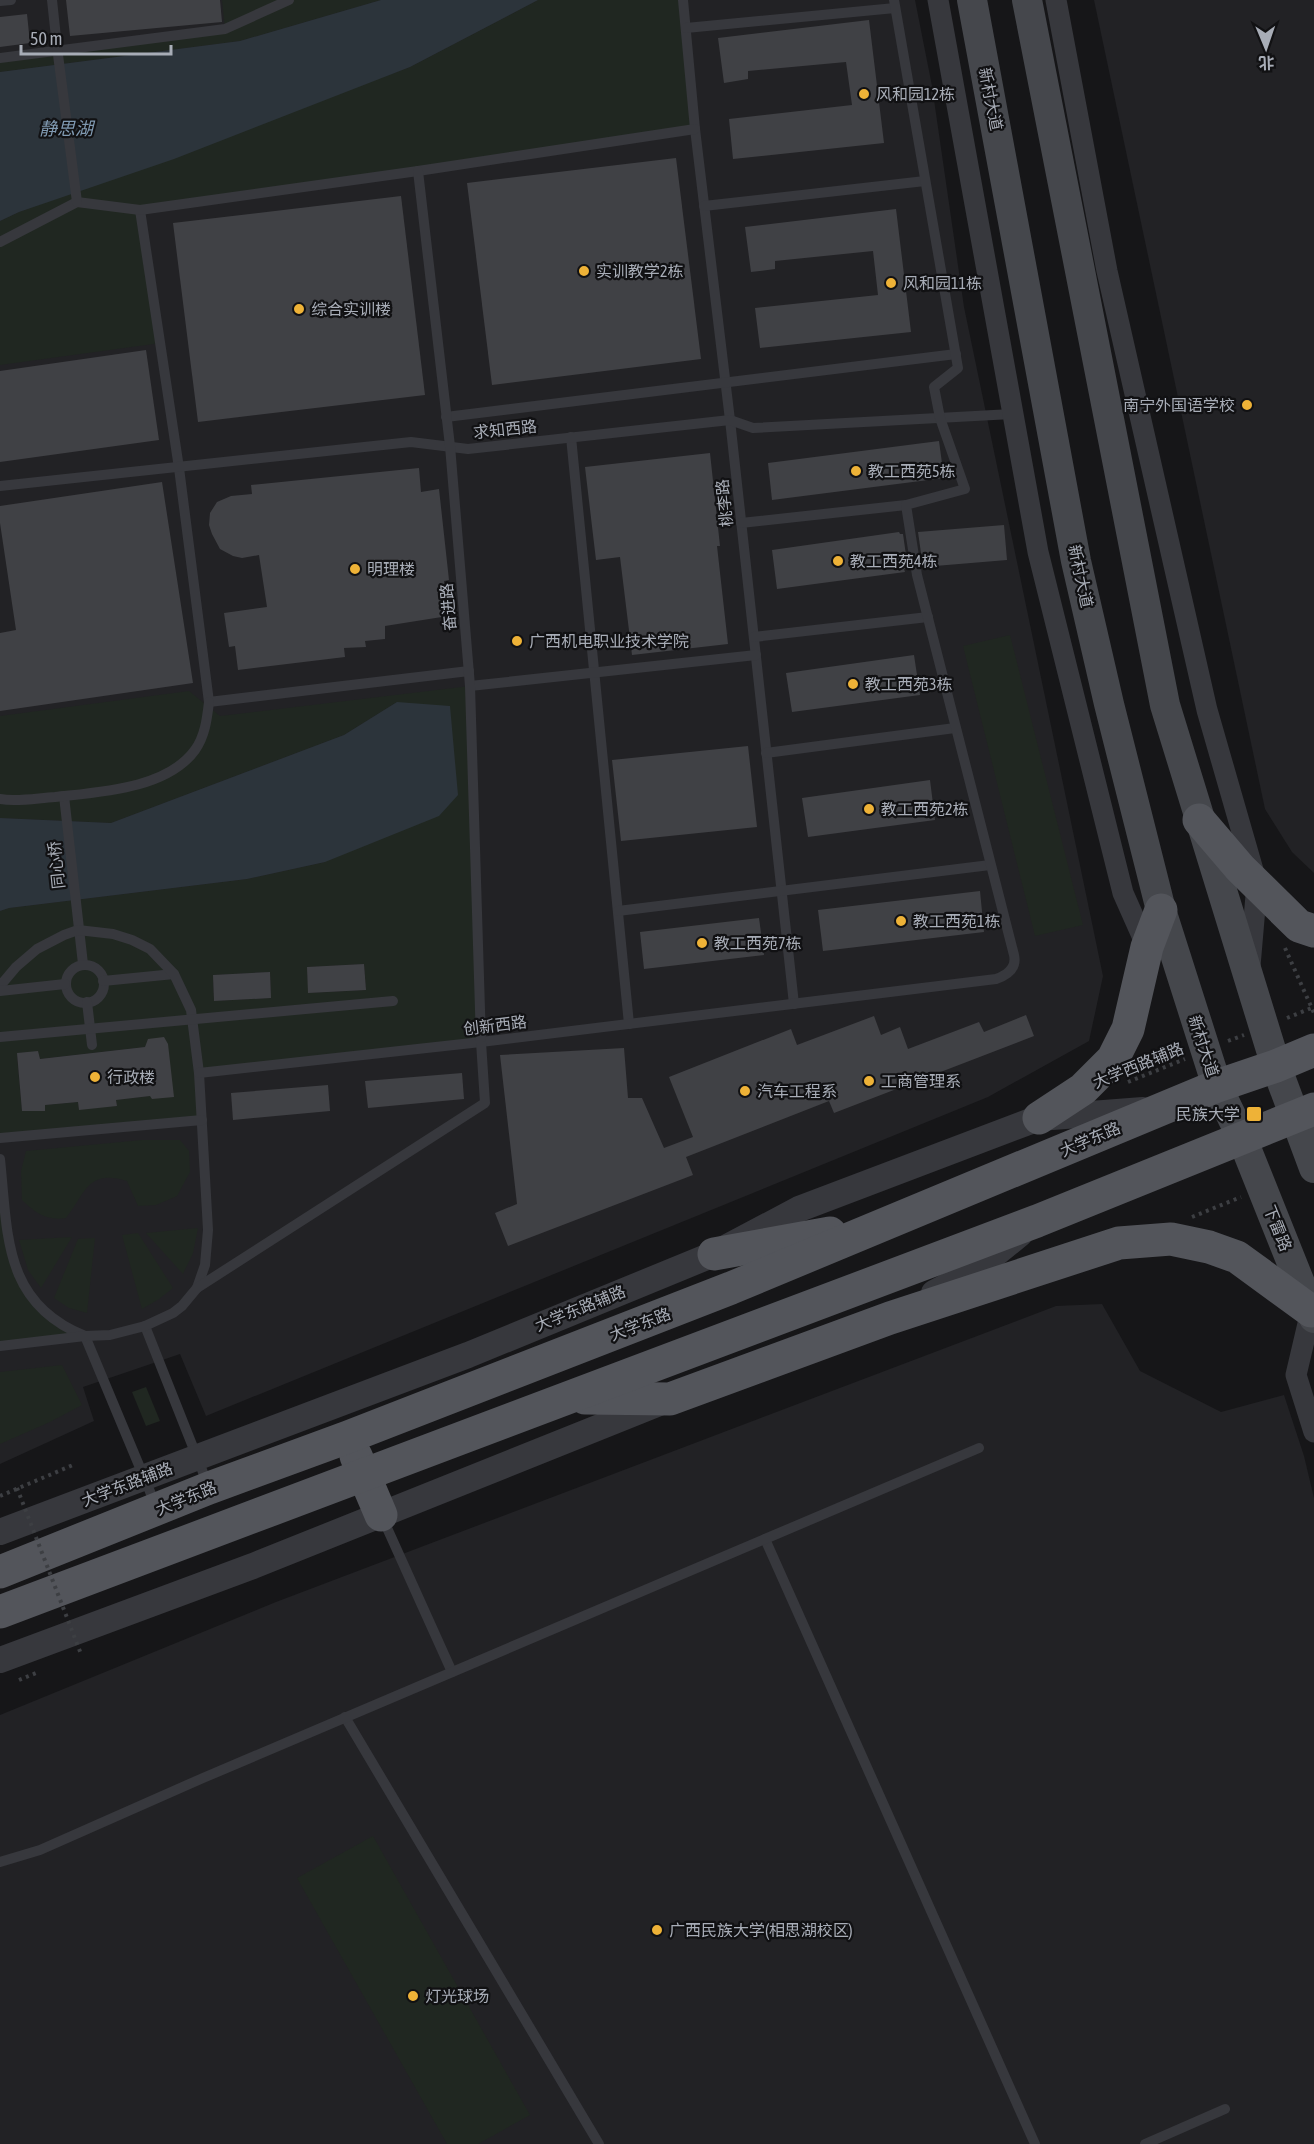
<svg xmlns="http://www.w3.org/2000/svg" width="1314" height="2144" font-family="'Asap Condensed','Noto Sans SC',sans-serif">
	<rect width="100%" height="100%" fill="#161618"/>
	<!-- built -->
	<g fill="#222225">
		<path d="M 0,0 L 915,0 L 932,86 L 964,307 L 1103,976 L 1089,1041 L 988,1097 L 206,1416 L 180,1354 L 83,1387 L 94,1421 L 0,1464 Z"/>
		<path d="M 1094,0 L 1314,0 L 1314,873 L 1292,852 L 1265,809 Z"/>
		<path d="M 1102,1304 L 1140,1371 L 1221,1412 L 1284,1395 L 1304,1456 L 1314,1498 L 1314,2144 L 0,2144 L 0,1715 L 276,1602 L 1056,1306 Z"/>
	</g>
	<!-- green -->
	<g fill="#202721" fill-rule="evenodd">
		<path d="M 222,0 L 381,0 L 240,41 L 0,72 L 0,58 L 225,29 Z"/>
		<path d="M 538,0 L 683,0 L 695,129 L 141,210 L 161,343 L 0,365 L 0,221 L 19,212 L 410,67 Z"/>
		<path d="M 1010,635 L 1083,925 L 1035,936 L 963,646 Z"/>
		<path d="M 470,686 L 481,1042 L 199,1073 L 202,1120 L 0,1138 L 0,911 L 9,908 L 247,879 L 325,862 L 397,702 L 344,735 L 111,823 L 0,818 L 0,716 L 189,691 L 220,716 ZM 364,964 L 366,990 L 309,993 L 307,967 ZM 270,972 L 271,998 L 214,1001 L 213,975 ZM 145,1047 L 150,1096 L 116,1100 L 117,1106 L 79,1109 L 78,1102 L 45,1105 L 44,1111 L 22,1111 L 17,1057 L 19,1053 L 38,1052 L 40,1059 Z"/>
		<path d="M 142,1140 L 180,1140 L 189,1151 L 190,1172 L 177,1196 L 156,1205 L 138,1206 L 127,1181 C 87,1169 86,1193 66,1218 C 47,1221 35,1213 22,1200 L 21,1171 L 26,1151 Z"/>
		<path d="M 0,1159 L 9,1243 L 37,1305 L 85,1336 L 0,1346 Z"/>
		<path d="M 198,1228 L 193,1253 L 183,1274 L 146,1233 Z"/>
		<path d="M 138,1233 L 173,1288 L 159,1299 L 142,1309 L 122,1235 Z"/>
		<path d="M 72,1237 L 41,1288 L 28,1270 L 19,1240 Z"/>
		<path d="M 95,1238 L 87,1313 L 69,1308 L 54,1298 L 78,1239 Z"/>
		<path d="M 62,1365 L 82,1405 L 50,1422 L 0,1444 L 0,1372 Z"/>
		<path d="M 146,1387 L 160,1421 L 146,1426 L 132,1392 Z"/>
		<path d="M 373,1836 L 530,2115 L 478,2144 L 447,2144 L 297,1878 Z"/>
	</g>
	<!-- water -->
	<g fill="#2c343b">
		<path d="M 381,0 L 538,0 L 410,67 L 174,159 L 19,212 L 0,221 L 0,72 L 240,41 Z"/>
		<path d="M 397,702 L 450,706 L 458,795 L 439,816 L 325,862 L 247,879 L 9,908 L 0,911 L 0,818 L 111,823 L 344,735 Z"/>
	</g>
	<!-- building -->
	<g fill="#404145">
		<path d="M 66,0 L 220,0 L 222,22 L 70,36 Z"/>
		<path d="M 27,14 L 30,43 L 0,47 L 0,17 Z"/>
		<path d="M 869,20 L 884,143 L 733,159 L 729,119 L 852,105 L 846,62 L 748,71 L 748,79 L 724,83 L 718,38 Z"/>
		<path d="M 676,158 L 701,359 L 492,385 L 467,183 Z"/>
		<path d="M 401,196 L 425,395 L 198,422 L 173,223 Z"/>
		<path d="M 896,209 L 911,332 L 760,348 L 755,308 L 878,295 L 873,251 L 775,261 L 775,269 L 751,272 L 745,227 Z"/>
		<path d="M 146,350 L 159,440 L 0,462 L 0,371 Z"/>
		<path d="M 939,441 L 944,478 L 772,500 L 768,463 Z"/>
		<path d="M 710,453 L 720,546 L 717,546 L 728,644 L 632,655 L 620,557 L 596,560 L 585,467 Z"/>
		<path d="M 419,468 L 421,492 L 439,489 L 449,580 L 444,581 L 448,616 L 385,626 L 385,639 L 365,641 L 366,647 L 344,648 L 345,657 L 238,670 L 235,646 L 229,647 L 224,613 L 267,607 L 259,555 L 242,558 L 233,556 L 220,549 L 212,534 L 209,525 L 210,513 L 217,502 L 231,496 L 252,494 L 251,485 Z"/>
		<path d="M 162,482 L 193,683 L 0,711 L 0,633 L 16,630 L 0,523 L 0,506 Z"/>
		<path d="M 1004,525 L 1007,560 L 923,567 L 918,532 Z"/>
		<path d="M 899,532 L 900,534 L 903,534 L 908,569 L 904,569 L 905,572 L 777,589 L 772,550 Z"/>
		<path d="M 914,655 L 920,695 L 792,712 L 786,673 Z"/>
		<path d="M 748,746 L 757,827 L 621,841 L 612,760 Z"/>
		<path d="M 930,780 L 935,820 L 808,837 L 802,798 Z"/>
		<path d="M 980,891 L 984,932 L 823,951 L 818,910 Z"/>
		<path d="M 759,918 L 764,955 L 644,969 L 640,932 Z"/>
		<path d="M 364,964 L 366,990 L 308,993 L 307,967 Z"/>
		<path d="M 270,972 L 271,998 L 214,1001 L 213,975 Z"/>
		<path d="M 1026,1015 L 1034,1036 L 834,1113 L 829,1101 L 686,1157 L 693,1175 L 508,1246 L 495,1213 L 517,1204 L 500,1055 L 624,1048 L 628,1098 L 642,1098 L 664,1148 L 693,1137 L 669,1077 L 791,1029 L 797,1045 L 874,1016 L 881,1035 L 900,1027 L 908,1049 L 979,1022 L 984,1032 Z"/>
		<path d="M 164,1037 L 168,1044 L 174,1097 L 152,1099 L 150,1096 L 116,1100 L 117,1106 L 79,1110 L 78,1102 L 45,1105 L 45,1111 L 22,1111 L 17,1053 L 38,1051 L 40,1059 L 145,1047 L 148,1039 Z"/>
		<path d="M 462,1073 L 464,1099 L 368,1108 L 365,1081 Z"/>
		<path d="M 328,1085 L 330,1111 L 233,1120 L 231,1093 Z"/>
	</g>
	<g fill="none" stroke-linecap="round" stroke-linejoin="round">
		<!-- path -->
		<g stroke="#3d3f43" stroke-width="4" stroke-dasharray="3 4.5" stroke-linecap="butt">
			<path d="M 1285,948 L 1314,1013"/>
			<path d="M 1287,1018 L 1314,1007"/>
			<path d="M 1228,1041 L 1244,1035"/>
			<path d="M 1128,1082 L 1185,1059"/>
			<path d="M 1192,1217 L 1241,1197"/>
			<path d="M 0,1496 L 73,1465"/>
			<path d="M 19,1680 L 36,1673"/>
		</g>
		<!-- service -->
		<g stroke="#37383d" stroke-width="10">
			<path d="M 52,0 L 57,47"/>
			<path d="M 683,0 L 695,129 L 730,420 L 794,1004"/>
			<path d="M 0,1 L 11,0"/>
			<path d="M 686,28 L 895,8"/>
			<path d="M 0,58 L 225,29 L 289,0"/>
			<path d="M 704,206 L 925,181"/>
			<path d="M 140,210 L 179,468 L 209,702 L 469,671"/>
			<path d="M 0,242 L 77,202 L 140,210 L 418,171 L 695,129"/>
			<path d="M 446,417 L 956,354"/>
			<path d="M 571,437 L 629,1024"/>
			<path d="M 0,486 L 411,442 L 468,449 L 730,420 L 753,428 L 1012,414"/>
			<path d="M 741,523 L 906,505"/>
			<path d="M 754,637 L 928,617"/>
			<path d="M 470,686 L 756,655"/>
			<path d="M 766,753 L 955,728"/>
			<path d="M 64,796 L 83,964"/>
			<path d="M 0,799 C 18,802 37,798 55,797 C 99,792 167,789 195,750 C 205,736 207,719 209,702"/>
			<path d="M 618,911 L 990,865"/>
			<circle cx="85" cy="984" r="19"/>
			<path d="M 103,981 L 174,974"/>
			<path d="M 0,986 L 16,967 L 37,949 L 64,935 L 78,930 L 113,934 L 132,940 L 150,949 L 174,974 L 191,1010 L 199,1073 L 208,1230 L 205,1265 L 197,1288"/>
			<path d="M 0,991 L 65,984"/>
			<path d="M 87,1002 L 92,1045"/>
			<path d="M 0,1037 L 393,1001"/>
			<path d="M 199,1073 L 481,1042 L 996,979 C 1007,975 1017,968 1014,955 L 917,575 L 906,505 L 965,489 L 940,418 L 934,387 L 958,368 L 894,0"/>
			<path d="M 0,1138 L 202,1120"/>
			<path d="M 0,1159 C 8,1235 3,1303 85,1336 L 156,1506"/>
			<path d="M 145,1326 L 208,1485"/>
			<path d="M 0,1346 L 85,1336 L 110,1335 L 145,1326 L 173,1313 L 182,1306 L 197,1288 L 485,1103 L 481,1042 L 470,686 L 450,446 L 418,171"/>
			<path d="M 383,1519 L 452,1672"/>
			<path d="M 765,1539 L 1035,2144"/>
			<path d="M 345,1717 L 599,2144"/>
			<path d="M 0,1862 L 40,1850 L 203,1778 L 979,1448"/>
			<path d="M 1145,2144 L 1225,2109"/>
		</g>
		<!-- minor -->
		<g stroke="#37383d" stroke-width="21">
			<path d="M 938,0 L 1038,552 L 1123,893 L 1147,947 L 1151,951"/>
			<path d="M 1056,0 L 1107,271 L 1207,710 L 1257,884 L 1250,966"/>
			<path d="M 1311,1311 L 1296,1375 L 1314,1432"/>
		</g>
		<!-- tertiary -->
		<g stroke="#37383d" stroke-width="26">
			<path d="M 934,1293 L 973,1272 L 1020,1234"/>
			<path d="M 0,1532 L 468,1355 L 714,1254 L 799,1209 L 1039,1118 L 1143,1110"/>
			<path d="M 0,1660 L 253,1566 L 662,1402"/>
		</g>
		<!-- secondary -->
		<g stroke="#45474c" stroke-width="30">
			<path d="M 972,0 L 1076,561 L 1109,704 L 1161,910 L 1217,1086 L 1242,1138 L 1314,1318"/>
			<path d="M 1027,0 L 1165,705 L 1276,1066 L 1314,1168"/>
		</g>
		<!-- primary -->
		<g stroke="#53555b" stroke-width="33">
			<path d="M 1199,820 L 1240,868 L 1299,926 L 1314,931"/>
			<path d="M 1039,1118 L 1083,1089 L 1113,1059 L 1128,1029 L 1147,947 L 1161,910"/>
			<path d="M 714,1254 L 830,1233"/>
			<path d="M 585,1398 L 670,1399 L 890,1318 L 1119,1243 L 1171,1239 L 1209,1247 L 1237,1257 L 1311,1311"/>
			<path d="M 356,1456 L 381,1515"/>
			<path d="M 0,1572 L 209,1488 L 348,1437 L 731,1288 L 1217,1086 L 1276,1066 L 1314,1050"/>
			<path d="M 0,1612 L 1037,1221 L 1314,1109"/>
		</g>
		<!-- path-bridge -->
		<path stroke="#3d3f43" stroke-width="4" stroke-dasharray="3 4.5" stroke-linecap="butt" d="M 17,1488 L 81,1654"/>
		<!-- service-bridge -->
		<path stroke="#37383d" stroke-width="10" d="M 57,47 L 77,202"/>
	</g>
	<!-- markers -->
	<g fill="#eeb237" stroke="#111113" stroke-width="2">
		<circle cx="864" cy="94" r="6"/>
		<circle cx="584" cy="271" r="6"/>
		<circle cx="891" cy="283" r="6"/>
		<circle cx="299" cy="309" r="6"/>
		<circle cx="1247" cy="405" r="6"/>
		<circle cx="856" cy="471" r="6"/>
		<circle cx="838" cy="561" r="6"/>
		<circle cx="355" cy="569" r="6"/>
		<circle cx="517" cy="641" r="6"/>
		<circle cx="853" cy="684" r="6"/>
		<circle cx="869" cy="809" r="6"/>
		<circle cx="901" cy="921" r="6"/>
		<circle cx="702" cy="943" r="6"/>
		<circle cx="95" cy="1077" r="6"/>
		<circle cx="869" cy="1081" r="6"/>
		<circle cx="745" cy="1091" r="6"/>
		<rect x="1246" y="1106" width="16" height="16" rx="3"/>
		<circle cx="657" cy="1930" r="6"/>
		<circle cx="413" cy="1996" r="6"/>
	</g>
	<g text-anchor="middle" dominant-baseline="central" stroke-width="4.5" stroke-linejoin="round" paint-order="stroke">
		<!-- poi labels -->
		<g font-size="16" fill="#a8adb7" stroke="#111113" text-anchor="start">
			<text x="876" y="94">风和园12栋</text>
			<text x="596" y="271">实训教学2栋</text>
			<text x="903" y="283">风和园11栋</text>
			<text x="311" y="309">综合实训楼</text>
			<text x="1235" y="405" text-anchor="end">南宁外国语学校</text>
			<text x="868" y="471">教工西苑5栋</text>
			<text x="850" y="561">教工西苑4栋</text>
			<text x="367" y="569">明理楼</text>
			<text x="529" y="641">广西机电职业技术学院</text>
			<text x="865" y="684">教工西苑3栋</text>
			<text x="881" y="809">教工西苑2栋</text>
			<text x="913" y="921">教工西苑1栋</text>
			<text x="714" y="943">教工西苑7栋</text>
			<text x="107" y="1077">行政楼</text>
			<text x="881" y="1081">工商管理系</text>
			<text x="757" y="1091">汽车工程系</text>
			<text x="1240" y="1114" text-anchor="end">民族大学</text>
			<text x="669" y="1930">广西民族大学(相思湖校区)</text>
			<text x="425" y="1996">灯光球场</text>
		</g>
		<!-- street labels -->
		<g font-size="16" fill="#a8adb7" stroke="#111113">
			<text transform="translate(991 99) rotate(79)">新村大道</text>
			<text transform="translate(505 429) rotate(-6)">求知西路</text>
			<text transform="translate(724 503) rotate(-96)">桃李路</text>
			<text transform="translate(1081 576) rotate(78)">新村大道</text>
			<text transform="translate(448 607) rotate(-95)">奋进路</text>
			<text transform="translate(56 865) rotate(-96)">同心桥</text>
			<text transform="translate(495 1025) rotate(-7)">创新西路</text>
			<text transform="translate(1204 1046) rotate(72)">新村大道</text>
			<text transform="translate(1138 1065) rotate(-22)">大学西路辅路</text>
			<text transform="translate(1090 1139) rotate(-23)">大学东路</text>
			<text transform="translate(1278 1228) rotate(68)">下雷路</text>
			<text transform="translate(580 1308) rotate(-22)">大学东路辅路</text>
			<text transform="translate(640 1324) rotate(-21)">大学东路</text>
			<text transform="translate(127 1484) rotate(-21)">大学东路辅路</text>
			<text transform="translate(186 1498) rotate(-22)">大学东路</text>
		</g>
		<!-- water labels -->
		<g font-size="18" font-style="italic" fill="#809ab2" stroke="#111113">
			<text x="66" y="128">静思湖</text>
		</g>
	</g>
	<!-- north arrow -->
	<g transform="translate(1266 48) rotate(178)" stroke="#111113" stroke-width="4.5" paint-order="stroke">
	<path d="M0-4.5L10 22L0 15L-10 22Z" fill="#a8adb7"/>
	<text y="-9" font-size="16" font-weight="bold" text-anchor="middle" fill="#a8adb7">北</text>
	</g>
	<!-- scale -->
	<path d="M21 45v9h150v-9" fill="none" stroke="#a8adb7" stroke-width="3"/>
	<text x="30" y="45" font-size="18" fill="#a8adb7" stroke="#111113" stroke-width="4.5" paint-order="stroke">50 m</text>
</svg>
